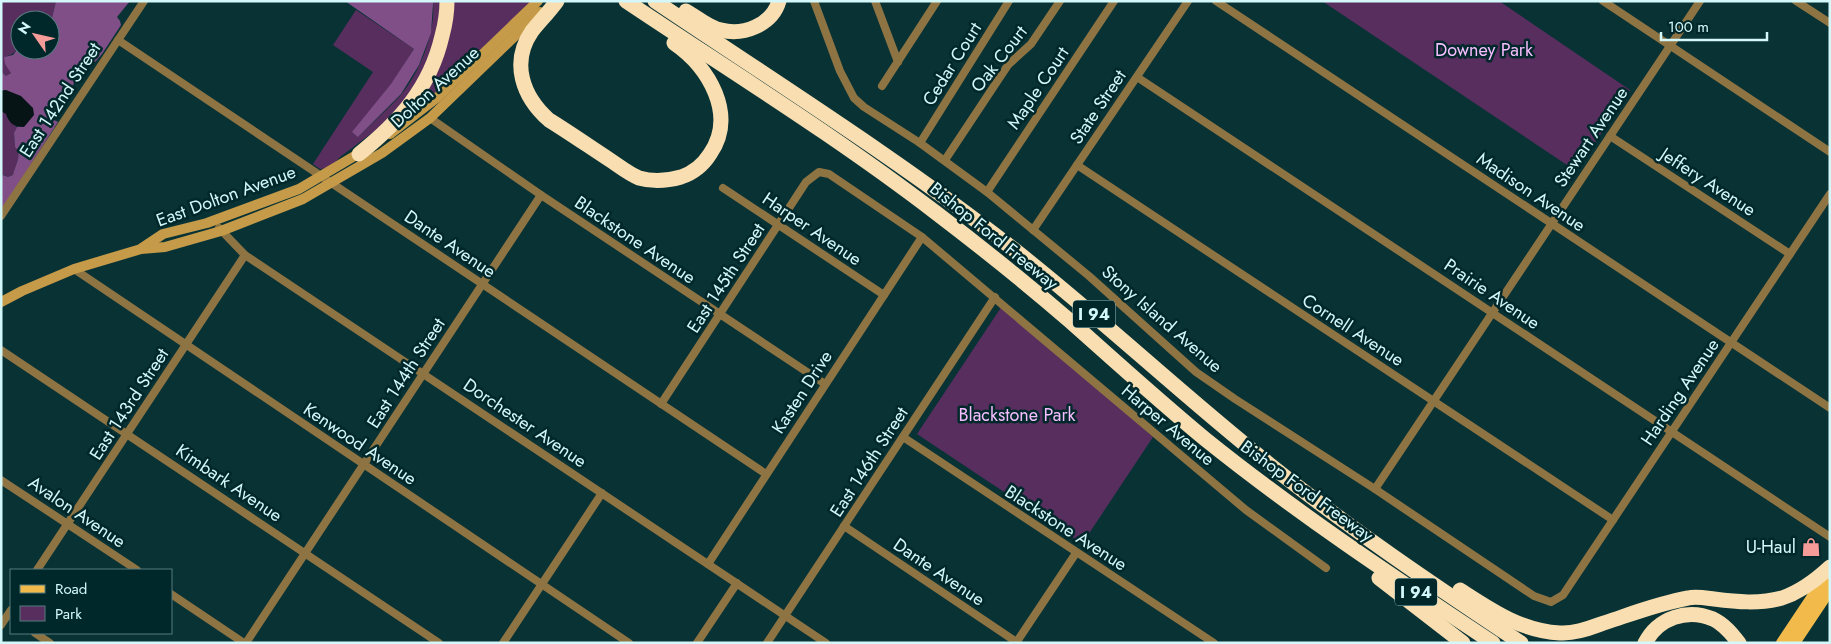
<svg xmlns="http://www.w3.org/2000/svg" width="1831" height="644" font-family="Jost,sans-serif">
	<rect width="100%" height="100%" fill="#093235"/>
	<!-- green -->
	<g fill="#582e5f">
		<path d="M 1,1 L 56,1 L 52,18 L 52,26 L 50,28 L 50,20 L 20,20 C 20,37 24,53 4,57 L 11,73 L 6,76 L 1,71 Z"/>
		<path d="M 433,1 L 442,1 L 437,39 L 416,87 L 384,124 L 340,157 L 330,168 L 320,169 L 313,164 L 373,72 L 333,45 L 356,10 L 414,49 L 358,137 C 372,123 387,110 400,96 C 420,73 436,32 433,1 Z"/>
		<path d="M 451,1 L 532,1 L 436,92 L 409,115 Z"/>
		<path d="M 1322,1 L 1499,1 L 1630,90 L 1576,171 Z"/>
		<path d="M 1,111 L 6,113 L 10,122 L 17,127 L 14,133 L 15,147 C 23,155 15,165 13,175 L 8,177 L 4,175 L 1,177 Z"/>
		<path d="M 1002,306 L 1153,437 L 1082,544 L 917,434 Z"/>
	</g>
	<!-- forest -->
	<g fill="#804f88">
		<path d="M 56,1 L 130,1 L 117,17 L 120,21 L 121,25 L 102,54 L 96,61 L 90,65 L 81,66 C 80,72 77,79 73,85 C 67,95 50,108 54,120 L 58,122 L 1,211 L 1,177 L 3,175 L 8,177 L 13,175 C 15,165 23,155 15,147 L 14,133 L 17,127 L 24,126 L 6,90 L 1,91 L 1,71 L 6,76 L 11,73 L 5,64 L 4,57 L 13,55 L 20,46 L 20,50 L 50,50 L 50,28 L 52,26 L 52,18 Z"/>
		<path d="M 345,1 L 433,1 L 433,4 L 431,33 L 419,65 L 401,94 L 358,137 L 352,132 L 391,84 L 414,49 Z"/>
	</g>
	<!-- water -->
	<path fill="#061415" d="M 6,90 L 21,96 L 33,108 L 34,115 L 24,127 C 14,127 9,123 6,114 L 1,111 L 1,91 Z"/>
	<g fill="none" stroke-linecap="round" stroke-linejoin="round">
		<!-- street -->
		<g stroke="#8e7443" stroke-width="8">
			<path d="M 814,1 L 840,71 L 854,98 L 864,107 L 920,143 L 987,192 L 1089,276 L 1196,372 L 1235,399 L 1375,489 L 1534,596 L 1551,602 L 1563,595 L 1830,194"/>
			<path d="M 875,1 L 898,62"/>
			<path d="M 1216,1 L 1830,408"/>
			<path d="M 1603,1 L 1830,152"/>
			<path d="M 1796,1 L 1830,23"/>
			<path d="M 118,40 L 766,474"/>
			<path d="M 1137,77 L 1830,537"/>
			<path d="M 882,86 L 937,1"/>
			<path d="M 430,118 L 541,195 L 825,384"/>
			<path d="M 1610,136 L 1790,254"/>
			<path d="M 920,143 L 1009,1"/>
			<path d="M 945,160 L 1008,65 L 1031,44 L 1060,1"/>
			<path d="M 1077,165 L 1613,520"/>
			<path d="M 723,188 L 884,295"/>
			<path d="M 987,192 L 1114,1"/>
			<path d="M 1,216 L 144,1"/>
			<path d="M 219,228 L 245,255 L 826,643"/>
			<path d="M 1033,230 L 1188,1"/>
			<path d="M 74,269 L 629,643"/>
			<path d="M 1,350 L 439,643"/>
			<path d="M 661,404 L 806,182 L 819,172 L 829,174 L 922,237 L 1246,510 L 1326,568"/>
			<path d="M 903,437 L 1214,643"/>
			<path d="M 1,480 L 137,570"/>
			<path d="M 1375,489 L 1700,1"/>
			<path d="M 844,526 L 1018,643"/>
			<path d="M 708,564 L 922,237"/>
			<path d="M 37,570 L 245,255"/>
			<path d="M 171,594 L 244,643"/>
			<path d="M 1,625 L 11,610"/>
			<path d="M 35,633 L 50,643"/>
			<path d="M 246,643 L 541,195"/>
			<path d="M 503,643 L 602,493"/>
			<path d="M 697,643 L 737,583"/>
			<path d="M 767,643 L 995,297"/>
			<path d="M 1016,643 L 1076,553"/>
		</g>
		<!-- secondary -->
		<g stroke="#c59b49" stroke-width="10">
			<path d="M 390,134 L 439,96 L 538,1"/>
			<path d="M 142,248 L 163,234 L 207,223 L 299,189 L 363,151"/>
			<path d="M 1,302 L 22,291 L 74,269 L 141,249 L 165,247 L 221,231 L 303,199 L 382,153 L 430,118 L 540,12"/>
		</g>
		<!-- primary -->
		<g stroke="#f1ba4a" stroke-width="12">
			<path d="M 1782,643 L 1830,571"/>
			<path d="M 1794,643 L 1830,589"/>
		</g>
		<!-- highway -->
		<g stroke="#f8deb0" stroke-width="15">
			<path d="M 557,1 C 549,12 540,21 532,31 C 510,63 523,97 549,120 C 570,133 590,147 610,160 C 619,166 629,174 639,178 C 653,182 667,181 681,177 C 693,173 703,165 710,154 C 737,115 709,67 674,43"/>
			<path d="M 626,1 C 729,70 836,136 935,212 C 981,247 1026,283 1070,321 C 1115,361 1159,401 1205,439 C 1297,513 1395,578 1493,643"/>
			<path d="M 655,1 C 775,82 898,159 1012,248 C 1100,317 1181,394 1269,464 C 1349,528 1435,586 1521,643"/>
			<path d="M 686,11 C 697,17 709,28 721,30 C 743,36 772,25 779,1"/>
			<path d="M 359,154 C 399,122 430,88 442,36 C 445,25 447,13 447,1"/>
			<path d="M 1379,578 L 1463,643"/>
			<path d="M 1460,590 C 1491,610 1521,631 1560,633 C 1576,634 1592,627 1607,622 C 1634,613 1660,603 1688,598 C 1696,596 1706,598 1714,599 C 1737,602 1759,604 1782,598 C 1800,592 1816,580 1830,567"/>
			<path d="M 1645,643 C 1658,618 1687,608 1713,619 C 1724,624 1732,634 1739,643"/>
		</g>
	</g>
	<!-- icons -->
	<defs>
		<g id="shop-bare" transform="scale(1.5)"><path d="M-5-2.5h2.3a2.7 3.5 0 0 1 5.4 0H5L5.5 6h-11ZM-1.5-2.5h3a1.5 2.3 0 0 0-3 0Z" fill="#f59b98" stroke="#00282b" stroke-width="2.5" paint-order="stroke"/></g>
	</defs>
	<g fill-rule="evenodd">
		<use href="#shop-bare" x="1811" y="547"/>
	</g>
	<g text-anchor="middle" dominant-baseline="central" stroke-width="5" stroke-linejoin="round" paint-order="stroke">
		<!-- shield labels -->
		<g fill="#00282b" stroke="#94babc" stroke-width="1">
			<rect x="1073" y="300.5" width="42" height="27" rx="4"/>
			<rect x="1395" y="578.5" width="42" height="27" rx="4"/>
		</g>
		<g font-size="16" font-weight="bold" fill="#d4f8fa">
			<text x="1094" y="314">I 94</text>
			<text x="1416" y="592">I 94</text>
		</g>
		<!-- park labels -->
		<g font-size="18" fill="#f7bdff" stroke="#00282b">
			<text x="1484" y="50">Downey Park</text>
			<text x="1017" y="415">Blackstone Park</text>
		</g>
		<!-- street labels -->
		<g font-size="18" fill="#d4f8fa" stroke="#00282b">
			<text transform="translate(999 59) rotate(-52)">Oak Court</text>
			<text transform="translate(952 64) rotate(-58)">Cedar Court</text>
			<text transform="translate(435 87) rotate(-42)">Dolton Avenue</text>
			<text transform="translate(1038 88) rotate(-56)">Maple Court</text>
			<text transform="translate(60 100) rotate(-57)">East 142nd Street</text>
			<text transform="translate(1098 107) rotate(-56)">State Street</text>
			<text transform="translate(1591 137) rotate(-56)">Stewart Avenue</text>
			<text transform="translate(1708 182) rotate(33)">Jeffery Avenue</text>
			<text transform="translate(1531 192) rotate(34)">Madison Avenue</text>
			<text transform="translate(226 196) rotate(-20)">East Dolton Avenue</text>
			<text transform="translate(812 229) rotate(34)">Harper Avenue</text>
			<text transform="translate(994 236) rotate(39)">Bishop Ford Freeway</text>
			<text transform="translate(635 240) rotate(34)">Blackstone Avenue</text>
			<text transform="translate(450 244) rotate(34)">Dante Avenue</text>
			<text transform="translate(726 278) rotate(-57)">East 145th Street</text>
			<text transform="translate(1492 294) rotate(34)">Prairie Avenue</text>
			<text transform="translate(1162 319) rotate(41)">Stony Island Avenue</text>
			<text transform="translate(1353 330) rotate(33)">Cornell Avenue</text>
			<text transform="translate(406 373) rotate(-57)">East 144th Street</text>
			<text transform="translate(802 392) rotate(-57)">Kasten Drive</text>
			<text transform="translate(1680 392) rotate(-56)">Harding Avenue</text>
			<text transform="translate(129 404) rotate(-57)">East 143rd Street</text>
			<text transform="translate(525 423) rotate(34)">Dorchester Avenue</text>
			<text transform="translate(1168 425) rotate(40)">Harper Avenue</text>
			<text transform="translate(360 444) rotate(34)">Kenwood Avenue</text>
			<text transform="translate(869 462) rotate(-57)">East 146th Street</text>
			<text transform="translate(229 483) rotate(34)">Kimbark Avenue</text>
			<text transform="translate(1307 491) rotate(36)">Bishop Ford Freeway</text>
			<text transform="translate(77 512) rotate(34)">Avalon Avenue</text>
			<text transform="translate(1066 528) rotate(33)">Blackstone Avenue</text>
			<text transform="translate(939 572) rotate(34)">Dante Avenue</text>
		</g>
		<!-- poi labels -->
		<g font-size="18" fill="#d4f8fa" stroke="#00282b" text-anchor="end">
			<text x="1796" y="547">U-Haul</text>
		</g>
	</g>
	<!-- border -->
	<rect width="1831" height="644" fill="none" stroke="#d4f8fa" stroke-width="5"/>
	<!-- legend -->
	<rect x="10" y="569" width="162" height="65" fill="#00282b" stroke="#557b7e"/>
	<rect x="20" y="585" width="25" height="8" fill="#f1ba4a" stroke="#557b7e"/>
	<text x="55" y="594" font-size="15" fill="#d4f8fa">Road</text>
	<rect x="20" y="606" width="25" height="15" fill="#582e5f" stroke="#557b7e"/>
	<text x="55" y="619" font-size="15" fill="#d4f8fa">Park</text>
	<!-- north arrow -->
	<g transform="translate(35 35) rotate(304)"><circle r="24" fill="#00282b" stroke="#557b7e"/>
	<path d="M0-4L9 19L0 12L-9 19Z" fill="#f59b98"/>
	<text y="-8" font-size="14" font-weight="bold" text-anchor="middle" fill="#d4f8fa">N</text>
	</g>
	<!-- scale -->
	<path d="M1661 32v8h106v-8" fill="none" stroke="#d4f8fa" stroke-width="2.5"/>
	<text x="1668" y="32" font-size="15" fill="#d4f8fa" stroke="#00282b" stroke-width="4" paint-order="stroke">100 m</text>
</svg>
